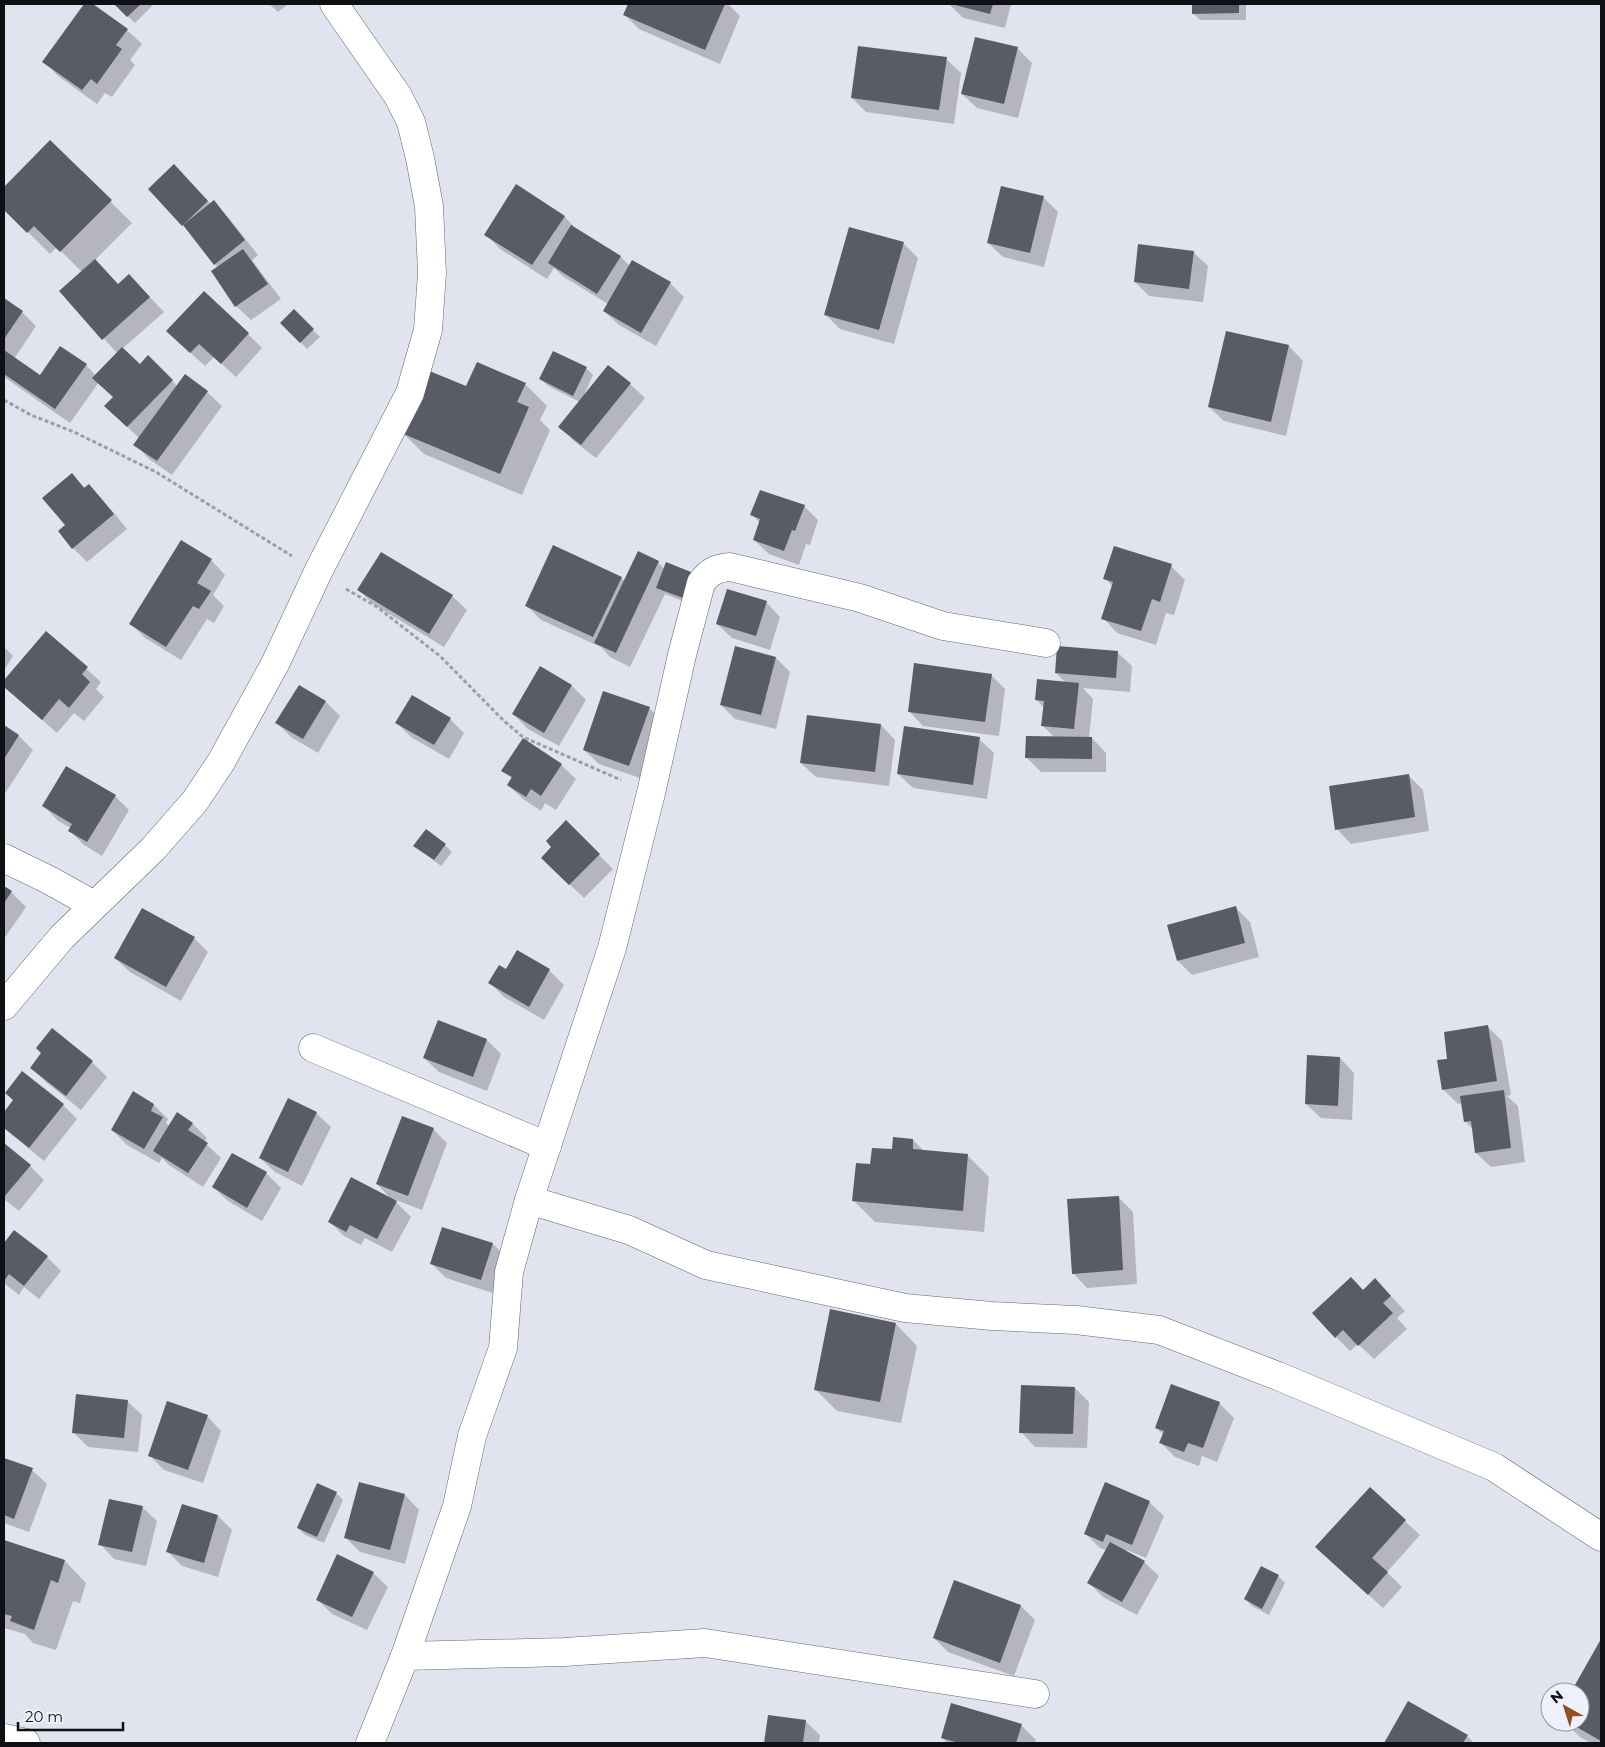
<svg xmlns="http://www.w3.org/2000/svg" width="1605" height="1747" font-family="Montserrat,sans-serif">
	<rect width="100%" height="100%" fill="#e1e3ef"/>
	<!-- shadow -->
	<g fill="#0003">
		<path d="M 85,4 L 91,4 L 127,30 L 142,44 L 130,60 L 135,65 L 112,97 L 105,93 L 97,104 L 58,76 L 44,61 Z"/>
		<path d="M 115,4 L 154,4 L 135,23 Z"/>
		<path d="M 269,4 L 288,4 L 278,12 Z"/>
		<path d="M 629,4 L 728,4 L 740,16 L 720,64 L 639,29 L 625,15 Z"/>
		<path d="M 949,4 L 1011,4 L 1005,28 L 963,18 Z"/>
		<path d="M 1193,4 L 1246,4 L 1246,20 L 1200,20 L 1193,13 Z"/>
		<path d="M 976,38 L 1018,49 L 1032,63 L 1018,118 L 977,108 L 962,94 Z"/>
		<path d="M 946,59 L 961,73 L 954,124 L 866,112 L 852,98 Z"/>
		<path d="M 50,142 L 132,223 L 95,260 L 118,285 L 143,290 L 164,312 L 122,349 L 140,366 L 148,357 L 177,386 L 207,392 L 222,406 L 172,475 L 149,459 L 135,444 L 139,438 L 120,420 L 114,397 L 99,382 L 70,423 L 4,377 L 4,299 L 22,312 L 36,326 L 14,359 L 40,377 L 86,365 L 96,376 L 118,354 L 61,292 L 82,272 L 57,247 L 50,254 L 4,208 L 4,189 Z"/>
		<path d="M 188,180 L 211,204 L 213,202 L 228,217 L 258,255 L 252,260 L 281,299 L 251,320 L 236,306 L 218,268 L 183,224 Z"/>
		<path d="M 1043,197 L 1058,212 L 1044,267 L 1003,257 L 988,243 Z"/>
		<path d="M 564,216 L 577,230 L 621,257 L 630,266 L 670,283 L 684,297 L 656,346 L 619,325 L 604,311 L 608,304 L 564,277 L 554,268 L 547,279 L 500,249 L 486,234 Z"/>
		<path d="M 903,243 L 918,258 L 894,344 L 840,329 L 826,315 Z"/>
		<path d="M 1193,252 L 1208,266 L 1203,302 L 1149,296 L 1135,282 Z"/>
		<path d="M 294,311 L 320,337 L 307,349 L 282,323 Z"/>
		<path d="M 248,334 L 262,348 L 236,377 L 214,357 L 205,366 L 182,345 Z"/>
		<path d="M 1289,346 L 1303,361 L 1286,436 L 1224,421 L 1209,407 Z"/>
		<path d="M 554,352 L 586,368 L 593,375 L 584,395 L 608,366 L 630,384 L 645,398 L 596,458 L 574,441 L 560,427 L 580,402 L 548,386 L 541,379 Z"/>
		<path d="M 525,384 L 547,406 L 540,420 L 550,430 L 522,495 L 424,454 L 402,432 L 467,388 Z"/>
		<path d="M 72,474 L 85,488 L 89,485 L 103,500 L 127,529 L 87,562 L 73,548 L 66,525 Z"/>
		<path d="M 804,506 L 818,520 L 810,545 L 806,544 L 799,565 L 769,554 L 754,540 L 760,523 L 752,515 Z"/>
		<path d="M 638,553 L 658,562 L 698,607 L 665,594 L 630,667 L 610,657 L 601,647 L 541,620 L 527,606 L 621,578 L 625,581 Z"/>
		<path d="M 211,560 L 225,575 L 213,595 L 224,606 L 214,623 L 207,619 L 181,660 L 145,638 L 131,624 Z"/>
		<path d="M 1171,566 L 1185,580 L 1174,615 L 1166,613 L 1156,645 L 1117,633 L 1103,618 L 1113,587 L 1105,578 Z"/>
		<path d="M 359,590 L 452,596 L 467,610 L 444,647 L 373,604 Z"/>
		<path d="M 766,602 L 780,617 L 770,650 L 732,638 L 717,624 Z"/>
		<path d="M 46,633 L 101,682 L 96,689 L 104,697 L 84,721 L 74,713 L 57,733 L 4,686 L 4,682 Z"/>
		<path d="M 4,647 L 13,656 L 4,670 Z"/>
		<path d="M 736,648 L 776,658 L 790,672 L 776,729 L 735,719 L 721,705 Z"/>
		<path d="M 1117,652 L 1132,666 L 1130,692 L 1083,688 L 1093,699 L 1089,738 L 1092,738 L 1106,753 L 1106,772 L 1041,772 L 1027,758 L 1055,738 L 1043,726 L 1044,708 L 1036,699 L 1066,683 L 1056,673 Z"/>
		<path d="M 991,675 L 1005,689 L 999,736 L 923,726 L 909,711 Z"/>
		<path d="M 299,686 L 326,702 L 340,716 L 318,753 L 291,737 L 277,723 Z"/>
		<path d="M 572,686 L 586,700 L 559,746 L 528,729 L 513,714 Z"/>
		<path d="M 649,708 L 663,722 L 643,779 L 599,764 L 584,750 Z"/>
		<path d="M 450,719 L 464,733 L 449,759 L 411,737 L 397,723 Z"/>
		<path d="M 881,725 L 895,740 L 889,786 L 816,777 L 801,763 Z"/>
		<path d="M 4,726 L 19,736 L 33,750 L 4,795 Z"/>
		<path d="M 979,739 L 994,753 L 987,799 L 913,788 L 898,774 Z"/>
		<path d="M 561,765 L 576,779 L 556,810 L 545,803 L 541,811 L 523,799 L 508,785 L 512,779 L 503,770 Z"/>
		<path d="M 1408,775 L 1423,790 L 1429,831 L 1351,844 L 1337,829 Z"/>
		<path d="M 115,796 L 129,810 L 102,856 L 84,845 L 69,830 L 71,828 L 58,821 L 44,806 Z"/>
		<path d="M 566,822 L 613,869 L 584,898 L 542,858 L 553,847 Z"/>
		<path d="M 445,845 L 452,852 L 441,866 L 415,846 Z"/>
		<path d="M 4,887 L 11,892 L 26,907 L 4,939 Z"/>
		<path d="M 1236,908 L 1250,922 L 1259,957 L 1192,975 L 1178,961 Z"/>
		<path d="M 194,938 L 208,952 L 181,1001 L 130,972 L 115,958 Z"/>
		<path d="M 517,952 L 549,970 L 564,985 L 544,1020 L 504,997 L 490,983 L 506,970 Z"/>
		<path d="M 1488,1027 L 1502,1041 L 1511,1095 L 1507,1096 L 1518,1106 L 1525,1162 L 1491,1167 L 1476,1153 L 1474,1130 L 1465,1121 L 1463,1103 L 1458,1104 L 1443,1089 L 1449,1060 Z"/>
		<path d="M 52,1030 L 92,1062 L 107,1077 L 81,1110 L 46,1082 L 32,1068 L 43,1053 Z"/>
		<path d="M 487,1040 L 501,1054 L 487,1091 L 439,1072 L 424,1058 Z"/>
		<path d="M 1340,1058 L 1354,1073 L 1352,1120 L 1321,1118 L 1306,1104 Z"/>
		<path d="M 133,1093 L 154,1105 L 168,1119 L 166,1123 L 170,1126 L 177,1114 L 193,1124 L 207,1138 L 204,1142 L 221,1158 L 203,1187 L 169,1165 L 162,1158 L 159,1163 L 127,1145 L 112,1130 Z"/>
		<path d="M 14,1101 L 63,1105 L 77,1119 L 44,1161 L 4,1128 L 4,1114 Z"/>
		<path d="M 316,1113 L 331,1127 L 302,1186 L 275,1172 L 260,1158 Z"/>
		<path d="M 433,1129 L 447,1143 L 422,1210 L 393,1199 L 411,1217 L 392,1252 L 365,1238 L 361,1245 L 344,1236 L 329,1221 L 392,1200 L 377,1184 Z"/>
		<path d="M 913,1140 L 924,1151 L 967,1155 L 989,1177 L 984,1232 L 875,1222 L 853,1200 L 871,1166 L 893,1151 Z"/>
		<path d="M 4,1144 L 30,1166 L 44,1180 L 19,1211 L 4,1199 Z"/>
		<path d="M 266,1173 L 281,1188 L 262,1221 L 228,1201 L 213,1187 Z"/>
		<path d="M 1118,1197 L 1133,1212 L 1137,1284 L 1087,1288 L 1073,1273 Z"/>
		<path d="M 15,1232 L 47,1257 L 61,1271 L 39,1299 L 24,1287 L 19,1295 L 4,1283 L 4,1245 Z"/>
		<path d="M 493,1244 L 507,1258 L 496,1294 L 446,1278 L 432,1264 Z"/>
		<path d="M 1363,1291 L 1389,1294 L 1405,1311 L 1397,1318 L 1407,1329 L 1374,1359 L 1358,1344 L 1350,1351 L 1336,1337 Z"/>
		<path d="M 896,1324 L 917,1346 L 901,1423 L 837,1411 L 815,1389 Z"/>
		<path d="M 1075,1388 L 1089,1402 L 1087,1448 L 1035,1447 L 1021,1432 Z"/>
		<path d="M 127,1401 L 142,1415 L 138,1452 L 88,1447 L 73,1432 Z"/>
		<path d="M 1219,1403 L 1234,1418 L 1217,1462 L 1202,1456 L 1199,1466 L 1175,1457 L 1161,1443 L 1164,1435 L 1156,1428 Z"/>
		<path d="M 207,1416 L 221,1431 L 203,1483 L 164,1470 L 149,1455 Z"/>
		<path d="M 4,1459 L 32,1470 L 47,1484 L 29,1532 L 4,1523 Z"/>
		<path d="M 1370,1489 L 1420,1535 L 1387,1572 L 1402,1587 L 1383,1608 L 1331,1561 Z"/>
		<path d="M 336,1493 L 343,1500 L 324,1543 L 305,1535 L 298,1528 Z"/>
		<path d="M 405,1495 L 419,1510 L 405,1564 L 360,1552 L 345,1537 Z"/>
		<path d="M 1149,1502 L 1164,1516 L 1146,1558 L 1127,1550 L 1126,1552 L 1144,1562 L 1159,1576 L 1137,1615 L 1103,1597 L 1088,1582 L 1106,1550 L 1100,1548 L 1085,1533 Z"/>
		<path d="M 142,1507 L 157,1521 L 146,1566 L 114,1559 L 100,1544 Z"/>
		<path d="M 218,1516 L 232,1530 L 218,1577 L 182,1566 L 168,1552 Z"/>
		<path d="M 4,1541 L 65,1561 L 86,1583 L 80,1603 L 73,1601 L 56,1650 L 33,1643 L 25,1634 L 4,1628 Z"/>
		<path d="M 373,1573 L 388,1587 L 367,1630 L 332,1614 L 318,1600 Z"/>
		<path d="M 1278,1576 L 1285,1583 L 1269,1615 L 1252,1606 L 1245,1599 Z"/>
		<path d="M 955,1581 L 1021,1606 L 1035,1620 L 1014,1676 L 948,1652 L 934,1638 Z"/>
		<path d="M 1601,1642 L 1601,1743 L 1591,1743 L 1580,1737 L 1565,1722 L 1580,1722 L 1580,1692 L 1572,1692 Z"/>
		<path d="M 1409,1703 L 1467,1736 L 1474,1743 L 1385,1743 Z"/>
		<path d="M 769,1716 L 805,1721 L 820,1735 L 819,1743 L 765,1743 Z"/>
		<path d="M 1021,1725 L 1036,1740 L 1035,1743 L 948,1743 L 942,1738 Z"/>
	</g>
	<!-- building -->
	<g fill="#595b65">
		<path d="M 84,4 L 93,4 L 128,29 L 116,45 L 122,49 L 97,84 L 91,79 L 82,90 L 42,62 Z"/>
		<path d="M 114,4 L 141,4 L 127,17 Z"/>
		<path d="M 628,4 L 725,4 L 705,50 L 623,15 Z"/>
		<path d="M 951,4 L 993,4 L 990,14 Z"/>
		<path d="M 1192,4 L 1239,4 L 1239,13 L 1192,14 Z"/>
		<path d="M 975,37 L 1018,47 L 1004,104 L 961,94 Z"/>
		<path d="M 858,46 L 947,57 L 939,110 L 851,98 Z"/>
		<path d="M 50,140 L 112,200 L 60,252 L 34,226 L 27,233 L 4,210 L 4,187 Z"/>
		<path d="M 174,164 L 208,201 L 182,226 L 148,189 Z"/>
		<path d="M 516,184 L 565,216 L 532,265 L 484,235 Z"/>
		<path d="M 1001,186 L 1044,196 L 1030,253 L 987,243 Z"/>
		<path d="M 214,200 L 245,240 L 214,265 L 183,225 Z"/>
		<path d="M 571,225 L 621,256 L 597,294 L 548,263 Z"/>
		<path d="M 849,227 L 904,242 L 879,330 L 824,315 Z"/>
		<path d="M 1138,244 L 1194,251 L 1189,289 L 1134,282 Z"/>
		<path d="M 243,249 L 268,284 L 235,307 L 211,271 Z"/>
		<path d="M 95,259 L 118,284 L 129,274 L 150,297 L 102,340 L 59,291 Z"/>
		<path d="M 632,260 L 671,282 L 641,333 L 603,311 Z"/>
		<path d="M 204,291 L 249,333 L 221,364 L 199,344 L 190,353 L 166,331 Z"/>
		<path d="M 4,298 L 23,311 L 4,339 Z"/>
		<path d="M 294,309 L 314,329 L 300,343 L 280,323 Z"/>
		<path d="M 1226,331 L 1289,345 L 1271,422 L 1208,407 Z"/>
		<path d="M 60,346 L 87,364 L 55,409 L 4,374 L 4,350 L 40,375 Z"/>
		<path d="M 122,347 L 140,364 L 148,355 L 173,380 L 127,427 L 104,406 L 113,397 L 92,378 Z"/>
		<path d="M 553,351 L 587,367 L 573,396 L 539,379 Z"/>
		<path d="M 477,362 L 526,383 L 517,402 L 529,407 L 500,474 L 401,433 L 427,370 L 466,386 Z"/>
		<path d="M 608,365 L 631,383 L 581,445 L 558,427 Z"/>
		<path d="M 185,374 L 208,391 L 157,461 L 133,445 Z"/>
		<path d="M 72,473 L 84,488 L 89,484 L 114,514 L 72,549 L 58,531 L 65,525 L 42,498 Z"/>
		<path d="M 760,490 L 805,505 L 795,531 L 792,530 L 784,551 L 753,540 L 760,519 L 750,515 Z"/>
		<path d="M 181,540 L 212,559 L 197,583 L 211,591 L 199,609 L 193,606 L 166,647 L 129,624 Z"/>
		<path d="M 553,545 L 622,577 L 593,637 L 525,606 Z"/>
		<path d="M 1114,546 L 1172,564 L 1160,602 L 1152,599 L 1141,631 L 1101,619 L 1113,582 L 1103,579 Z"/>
		<path d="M 638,551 L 659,561 L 616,653 L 594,643 Z"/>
		<path d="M 381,552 L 453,595 L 429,634 L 357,590 Z"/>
		<path d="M 666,562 L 701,576 L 691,601 L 656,588 Z"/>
		<path d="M 727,589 L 767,601 L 756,636 L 716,624 Z"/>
		<path d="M 46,631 L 88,667 L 82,674 L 90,682 L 69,708 L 59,699 L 42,720 L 4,687 L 4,680 Z"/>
		<path d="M 735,646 L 776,657 L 761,715 L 720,705 Z"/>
		<path d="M 1057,646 L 1118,651 L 1116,678 L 1055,673 Z"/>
		<path d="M 914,663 L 992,674 L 985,722 L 908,712 Z"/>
		<path d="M 540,666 L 572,685 L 544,733 L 512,714 Z"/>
		<path d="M 1037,679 L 1079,683 L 1074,729 L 1041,726 L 1044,701 L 1035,700 Z"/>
		<path d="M 299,685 L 326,701 L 303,739 L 275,723 Z"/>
		<path d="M 603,691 L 650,707 L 629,766 L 583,750 Z"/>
		<path d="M 412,695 L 451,718 L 434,745 L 395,723 Z"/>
		<path d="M 807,715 L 881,724 L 875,772 L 800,763 Z"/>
		<path d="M 4,725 L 19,735 L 4,759 Z"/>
		<path d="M 904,726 L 980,737 L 973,785 L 897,774 Z"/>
		<path d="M 1026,736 L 1092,737 L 1092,759 L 1025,758 Z"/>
		<path d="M 523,738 L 562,764 L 541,796 L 531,789 L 526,797 L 507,785 L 512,777 L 501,771 Z"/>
		<path d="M 66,766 L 116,795 L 87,842 L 68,831 L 72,824 L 42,806 Z"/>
		<path d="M 1409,774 L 1415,817 L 1335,830 L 1329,786 Z"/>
		<path d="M 566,820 L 600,854 L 569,885 L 541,858 L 551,847 L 546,841 Z"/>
		<path d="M 426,829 L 446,844 L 434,860 L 413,846 Z"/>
		<path d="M 4,886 L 12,891 L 4,903 Z"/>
		<path d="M 1236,906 L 1245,943 L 1177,961 L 1167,925 Z"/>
		<path d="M 142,908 L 195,937 L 166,987 L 114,958 Z"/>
		<path d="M 517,950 L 550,969 L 529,1007 L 488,983 L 499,965 L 506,969 Z"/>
		<path d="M 438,1020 L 487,1039 L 473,1077 L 423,1058 Z"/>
		<path d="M 1488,1025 L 1497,1081 L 1442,1090 L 1437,1060 L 1447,1059 L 1444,1032 Z"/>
		<path d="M 52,1028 L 93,1061 L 66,1096 L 30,1068 L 41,1053 L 36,1048 Z"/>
		<path d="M 1307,1055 L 1340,1057 L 1338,1106 L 1305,1104 Z"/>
		<path d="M 22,1071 L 64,1104 L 29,1148 L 4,1128 L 4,1112 L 13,1100 L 5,1093 Z"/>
		<path d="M 1504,1090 L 1511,1148 L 1475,1153 L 1471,1121 L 1464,1122 L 1460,1096 Z"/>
		<path d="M 133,1091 L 154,1104 L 151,1111 L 163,1117 L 144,1149 L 111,1130 Z"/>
		<path d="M 288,1098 L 317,1112 L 288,1172 L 259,1158 Z"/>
		<path d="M 177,1112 L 193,1123 L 188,1130 L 208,1143 L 188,1173 L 153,1151 Z"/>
		<path d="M 402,1116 L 434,1128 L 408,1196 L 376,1184 Z"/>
		<path d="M 893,1137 L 913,1139 L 913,1149 L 968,1154 L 963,1211 L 852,1201 L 856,1163 L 870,1164 L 872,1148 L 892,1149 Z"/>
		<path d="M 4,1143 L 31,1165 L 4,1197 Z"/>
		<path d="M 232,1153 L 267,1172 L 247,1208 L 212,1187 Z"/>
		<path d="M 351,1177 L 397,1201 L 377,1239 L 350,1225 L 346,1232 L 328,1222 Z"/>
		<path d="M 1119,1196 L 1123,1270 L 1072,1274 L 1067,1199 Z"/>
		<path d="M 442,1227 L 493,1243 L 481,1280 L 430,1264 Z"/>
		<path d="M 14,1230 L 48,1256 L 24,1286 L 9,1274 L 4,1281 L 4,1243 Z"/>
		<path d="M 1351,1277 L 1363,1290 L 1375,1278 L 1391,1296 L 1383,1303 L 1393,1313 L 1358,1346 L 1343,1330 L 1335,1338 L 1312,1313 Z"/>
		<path d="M 830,1309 L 896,1323 L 880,1402 L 814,1390 Z"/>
		<path d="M 1171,1384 L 1220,1402 L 1203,1448 L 1188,1443 L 1184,1452 L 1159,1443 L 1164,1431 L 1155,1428 Z"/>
		<path d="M 1021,1385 L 1075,1387 L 1073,1434 L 1019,1433 Z"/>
		<path d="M 76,1394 L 128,1400 L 124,1438 L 72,1433 Z"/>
		<path d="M 167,1401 L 208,1415 L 188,1470 L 148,1456 Z"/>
		<path d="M 4,1458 L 33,1468 L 14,1519 L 4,1515 Z"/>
		<path d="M 359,1482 L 405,1494 L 390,1550 L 344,1538 Z"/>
		<path d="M 1105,1482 L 1150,1501 L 1132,1545 L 1106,1534 L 1103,1542 L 1084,1534 Z"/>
		<path d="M 317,1483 L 337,1492 L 317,1537 L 297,1528 Z"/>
		<path d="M 1370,1487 L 1406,1520 L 1372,1558 L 1388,1572 L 1368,1595 L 1315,1547 Z"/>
		<path d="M 109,1499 L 143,1506 L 132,1552 L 98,1545 Z"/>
		<path d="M 182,1504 L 218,1515 L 204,1563 L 166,1552 Z"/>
		<path d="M 4,1540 L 65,1560 L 58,1583 L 51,1580 L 34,1630 L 10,1621 L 12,1616 L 4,1614 Z"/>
		<path d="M 1110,1542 L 1145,1561 L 1122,1602 L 1087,1583 Z"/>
		<path d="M 337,1554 L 374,1572 L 352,1617 L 316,1600 Z"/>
		<path d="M 1261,1566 L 1279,1575 L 1262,1609 L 1244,1599 Z"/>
		<path d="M 954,1580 L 1021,1605 L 1000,1663 L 933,1638 Z"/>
		<path d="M 1601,1639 L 1601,1741 L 1568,1722 L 1580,1722 L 1580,1692 L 1571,1692 Z"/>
		<path d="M 1408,1701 L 1468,1735 L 1463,1743 L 1384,1743 Z"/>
		<path d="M 951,1703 L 1022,1724 L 1016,1743 L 959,1743 L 941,1738 Z"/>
		<path d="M 768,1715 L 806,1720 L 803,1743 L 764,1743 Z"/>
	</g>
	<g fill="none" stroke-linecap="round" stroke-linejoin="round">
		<!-- street casing -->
		<g stroke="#656671" stroke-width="29">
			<g id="street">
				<path d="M 4,858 L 49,880 L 94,905"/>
				<path d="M 4,1006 L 62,937 L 153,849 L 195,801 L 221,762 L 275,664 L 319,570 L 410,393 L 428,330 L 432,273 L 429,206 L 420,158 L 411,122 L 398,96 L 334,4"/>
				<path d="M 313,1048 L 547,1146"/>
				<path d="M 529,1200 L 629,1230 L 706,1265 L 905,1308 L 992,1316 L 1076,1320 L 1159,1330 L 1278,1376 L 1494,1467 L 1601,1537"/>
				<path d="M 405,1656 L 564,1652 L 705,1643 L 1035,1694"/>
				<path d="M 4,1738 L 26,1743"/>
				<path d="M 370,1743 L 405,1656 L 457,1506 L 472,1436 L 503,1348 L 509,1272 L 529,1200 L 612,948 L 651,793 L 682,655 L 701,583 C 709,572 716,568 730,567 L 860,598 L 943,626 L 1046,643"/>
			</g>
		</g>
		<!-- path -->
		<g stroke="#9c9ea7" stroke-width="3" stroke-dasharray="4 2.5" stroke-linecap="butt">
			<path d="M 4,400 L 31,415 L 74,432 L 156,472 L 292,556"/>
			<path d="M 346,589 L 377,607 L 440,656 L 504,721 L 523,737 L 621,780"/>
		</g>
		<!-- street -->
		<use href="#street" stroke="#fff" stroke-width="28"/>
	</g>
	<!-- border -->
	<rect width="1605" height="1747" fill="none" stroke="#0f1013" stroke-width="10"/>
	<!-- north arrow -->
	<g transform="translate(1565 1707) rotate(321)"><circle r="24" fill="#eef0fc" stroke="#95969f"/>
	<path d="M0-4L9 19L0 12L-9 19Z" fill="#924d23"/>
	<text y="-8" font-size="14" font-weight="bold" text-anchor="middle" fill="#0f1013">N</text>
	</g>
	<!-- scale -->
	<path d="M18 1722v8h105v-8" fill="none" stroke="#0f1013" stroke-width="2.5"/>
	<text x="25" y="1722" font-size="15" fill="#0f1013" stroke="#eef0fc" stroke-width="4" paint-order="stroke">20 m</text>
</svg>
